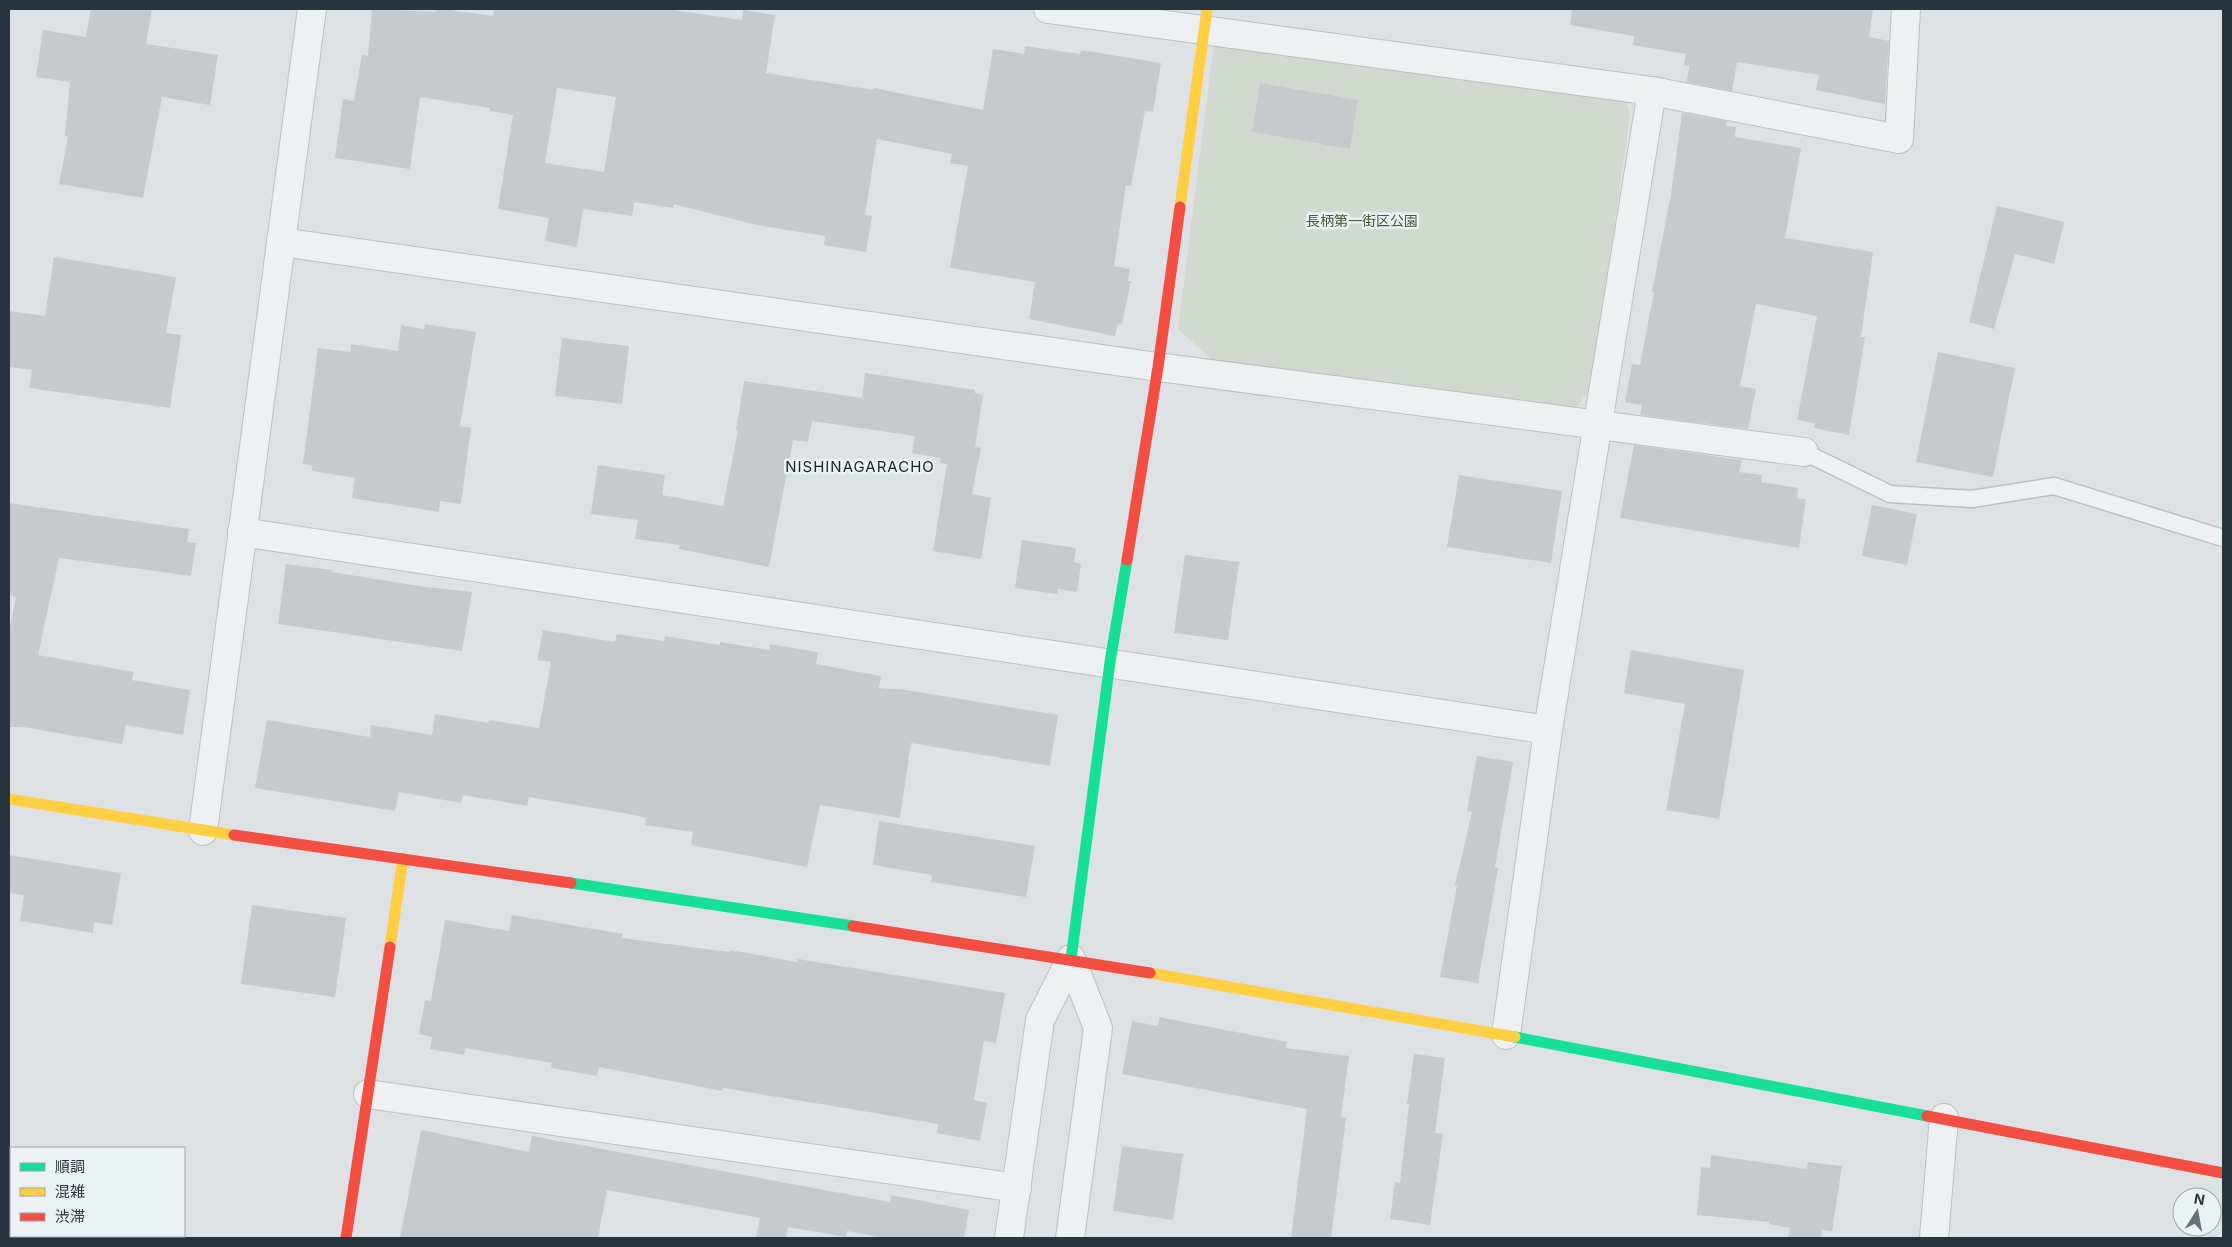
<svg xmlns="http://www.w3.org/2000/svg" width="2232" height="1247" font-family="Inter,'Noto Sans JP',sans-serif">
	<rect width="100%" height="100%" fill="#dfe2e5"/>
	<!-- green -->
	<path fill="#d2d9d0" d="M 1215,36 L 1622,91 L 1630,114 L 1593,384 L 1572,414 L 1223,369 L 1178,329 Z"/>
	<!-- building -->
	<g fill="#c7cacd" fill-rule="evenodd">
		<path d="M 91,9 L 152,9 L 146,44 L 218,55 L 210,105 L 162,97 L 143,198 L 59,184 L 68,137 L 65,136 L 70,82 L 36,77 L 43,30 L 86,37 Z"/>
		<path d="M 372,9 L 436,12 L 437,9 L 443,9 L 493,16 L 494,9 L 666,9 L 742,20 L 743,10 L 775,15 L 766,73 L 874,90 L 874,88 L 983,110 L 993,49 L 1024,54 L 1025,46 L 1080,54 L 1081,50 L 1161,63 L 1153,112 L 1145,111 L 1131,186 L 1126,185 L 1114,266 L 1130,269 L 1128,281 L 1131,281 L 1122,324 L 1118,323 L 1115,336 L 1029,319 L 1035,282 L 950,268 L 968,166 L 950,163 L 952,154 L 877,139 L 865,215 L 872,216 L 866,252 L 824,245 L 825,236 L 762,226 L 674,204 L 673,208 L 634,202 L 632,216 L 583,209 L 577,247 L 545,241 L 549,218 L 498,209 L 513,115 L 490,111 L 490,108 L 420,97 L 410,169 L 335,158 L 343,99 L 354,101 L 362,55 L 368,56 ZM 557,88 L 616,97 L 604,172 L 545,163 Z"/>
		<path d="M 1572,9 L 1873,9 L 1869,37 L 1889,41 L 1885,104 L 1816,90 L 1819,75 L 1737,62 L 1732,91 L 1687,82 L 1689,66 L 1684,65 L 1686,54 L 1633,45 L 1634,36 L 1570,25 Z"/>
		<path d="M 1260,83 L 1358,100 L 1350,149 L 1252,132 Z"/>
		<path d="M 1682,113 L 1727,121 L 1726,126 L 1736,127 L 1735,137 L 1801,148 L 1785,238 L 1873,252 L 1861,337 L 1865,337 L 1849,435 L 1814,428 L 1815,423 L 1797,420 L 1817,316 L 1756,304 L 1740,386 L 1756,389 L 1748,429 L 1640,415 L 1642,405 L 1625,402 L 1632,364 L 1640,365 L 1654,292 L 1652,292 L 1671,194 Z"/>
		<path d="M 1997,206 L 2064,222 L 2054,264 L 2015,254 L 1994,329 L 1969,322 Z"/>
		<path d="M 54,257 L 176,277 L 166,333 L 181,335 L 170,408 L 29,388 L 32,370 L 9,367 L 9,311 L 45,316 Z"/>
		<path d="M 425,324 L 476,332 L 460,426 L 471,428 L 461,504 L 440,501 L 439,512 L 352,498 L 355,478 L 312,471 L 312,465 L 303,464 L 318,348 L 350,352 L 351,344 L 398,351 L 401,325 L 424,329 Z"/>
		<path d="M 562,338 L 629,346 L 622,404 L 555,396 Z"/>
		<path d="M 1938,352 L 2015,368 L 1993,477 L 1916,462 Z"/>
		<path d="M 865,373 L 975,390 L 975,393 L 983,395 L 975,447 L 981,448 L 972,494 L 991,498 L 981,559 L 933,551 L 947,464 L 940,463 L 941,458 L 912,453 L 915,436 L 812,421 L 808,442 L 793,440 L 769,567 L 679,549 L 680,545 L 635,539 L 638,520 L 591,514 L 598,465 L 665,475 L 662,495 L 723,506 L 738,431 L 736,430 L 744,381 L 862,398 Z"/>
		<path d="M 1634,445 L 1742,460 L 1739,472 L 1762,475 L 1761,482 L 1798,488 L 1797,498 L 1806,499 L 1799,548 L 1620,518 Z"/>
		<path d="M 1459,475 L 1562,491 L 1551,563 L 1447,547 Z"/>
		<path d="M 9,503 L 189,529 L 187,542 L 196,543 L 191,576 L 59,558 L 38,655 L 134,672 L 132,680 L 190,690 L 183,735 L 126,725 L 122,744 L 23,727 L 9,727 L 9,632 L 16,597 L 9,595 Z"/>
		<path d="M 1872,505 L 1917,514 L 1907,565 L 1862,556 Z"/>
		<path d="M 1022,540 L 1076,548 L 1074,562 L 1081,564 L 1077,592 L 1058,589 L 1057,594 L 1015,588 Z"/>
		<path d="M 1185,555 L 1239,562 L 1228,640 L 1174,633 Z"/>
		<path d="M 286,564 L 332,570 L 331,572 L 426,587 L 472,592 L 462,651 L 278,624 Z"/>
		<path d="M 543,630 L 615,642 L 617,634 L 664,641 L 665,636 L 720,645 L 720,642 L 769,650 L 770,644 L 818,652 L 816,664 L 881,676 L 879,688 L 906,690 L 1058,715 L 1050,766 L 911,743 L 900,818 L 820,805 L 807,867 L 691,845 L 693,832 L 645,825 L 646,818 L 629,814 L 529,797 L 527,806 L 463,795 L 461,803 L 399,792 L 395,811 L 255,788 L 267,720 L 370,737 L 371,725 L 432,735 L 435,714 L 488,723 L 489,720 L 539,728 L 551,662 L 537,660 Z"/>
		<path d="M 1631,650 L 1744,670 L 1719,819 L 1666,810 L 1685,704 L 1624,693 Z"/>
		<path d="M 1477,756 L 1513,762 L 1495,867 L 1498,868 L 1478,983 L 1440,977 L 1457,886 L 1455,885 L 1472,812 L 1467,811 Z"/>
		<path d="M 879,821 L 1035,846 L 1026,897 L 931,882 L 932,875 L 873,865 Z"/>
		<path d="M 9,855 L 121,873 L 112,925 L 94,922 L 93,933 L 20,921 L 24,895 L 9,893 Z"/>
		<path d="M 252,905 L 346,918 L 335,997 L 241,984 Z"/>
		<path d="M 512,915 L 623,934 L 622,938 L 729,952 L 730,950 L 797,962 L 798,959 L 1005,993 L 996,1043 L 984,1041 L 974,1100 L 987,1103 L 980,1141 L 937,1133 L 938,1124 L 851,1109 L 723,1088 L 723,1091 L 599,1067 L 597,1076 L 551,1068 L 552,1063 L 465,1048 L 464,1055 L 430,1049 L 432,1037 L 419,1034 L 425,1000 L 431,1001 L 445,920 L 509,931 Z"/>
		<path d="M 1159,1017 L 1287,1042 L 1286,1048 L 1349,1056 L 1341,1117 L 1346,1118 L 1331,1238 L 1291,1238 L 1307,1109 L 1122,1074 L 1132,1021 L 1158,1026 Z"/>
		<path d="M 1414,1054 L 1445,1058 L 1435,1133 L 1443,1134 L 1430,1225 L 1390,1219 L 1395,1182 L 1400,1183 L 1409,1104 L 1407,1104 Z"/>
		<path d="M 421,1130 L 529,1152 L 532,1136 L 890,1202 L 891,1195 L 969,1210 L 964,1238 L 884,1238 L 847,1231 L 846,1237 L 788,1227 L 786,1238 L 756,1238 L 760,1218 L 607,1190 L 598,1238 L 400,1238 Z"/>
		<path d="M 1122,1146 L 1183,1154 L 1173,1220 L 1113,1211 Z"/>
		<path d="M 1711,1155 L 1807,1169 L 1808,1162 L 1842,1166 L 1832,1231 L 1822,1230 L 1821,1238 L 1788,1238 L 1790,1228 L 1769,1224 L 1769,1222 L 1697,1215 L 1701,1167 L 1710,1168 Z"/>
	</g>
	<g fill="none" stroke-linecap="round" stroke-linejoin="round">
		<!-- lane casing -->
		<g stroke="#bdc0c3" stroke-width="19">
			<path id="lane" d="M 1804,452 L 1890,494 L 1972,499 L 2054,486 L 2223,538"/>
		</g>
		<!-- street casing -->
		<g stroke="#bdc0c3" stroke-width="30">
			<g id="street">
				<path d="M 1048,9 L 1652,91 L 1899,139 L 1906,9"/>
				<path d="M 281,242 L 1158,367 L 1804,452"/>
				<path d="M 242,532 L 1548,730"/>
				<path d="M 203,831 L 312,9"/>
				<path d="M 1506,1035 L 1548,730 L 1652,91"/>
				<path d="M 368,1094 L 1017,1188"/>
				<path d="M 1009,1238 L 1040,1020 L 1071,959"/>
				<path d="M 1070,1238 L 1098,1028 L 1071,959"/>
				<path d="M 1934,1238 L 1944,1118"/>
			</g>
		</g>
		<!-- lane -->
		<use href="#lane" stroke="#eef0f1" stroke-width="16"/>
		<!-- street -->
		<use href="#street" stroke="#eef0f1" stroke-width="28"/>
		<!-- fast -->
		<g stroke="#16e098" stroke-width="11">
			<path d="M 571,883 L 853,926"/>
			<path d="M 1071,959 L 1110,662 L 1127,560"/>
			<path d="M 1515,1037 L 1927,1116"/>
		</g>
		<!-- slow -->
		<g stroke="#ffcf43" stroke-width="11">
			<path d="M 1180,207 L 1207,9"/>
			<path d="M 9,799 L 234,835"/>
			<path d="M 390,947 L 403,858"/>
			<path d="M 1150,973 L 1515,1037"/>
		</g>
		<!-- jam -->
		<g stroke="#f24e42" stroke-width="11">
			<path d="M 1127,560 L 1158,367 L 1180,207"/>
			<path d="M 234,835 L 571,883"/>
			<path d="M 853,926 L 1150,973"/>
			<path d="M 1927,1116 L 2223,1173"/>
			<path d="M 346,1238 L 390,947"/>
		</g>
	</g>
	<g text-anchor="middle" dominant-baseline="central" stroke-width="5" stroke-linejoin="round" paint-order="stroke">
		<!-- park labels -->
		<g font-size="14" fill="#455934" stroke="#ecf2f4">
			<text x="1362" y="220">長柄第一街区公園</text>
		</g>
		<!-- neighbourhood labels -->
		<g font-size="15" letter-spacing="1" fill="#19252e" stroke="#ecf2f4">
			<text x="860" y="466">NISHINAGARACHO</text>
		</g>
	</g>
	<!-- border -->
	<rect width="2232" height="1247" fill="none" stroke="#26353d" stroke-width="20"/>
	<!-- legend -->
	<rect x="10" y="1147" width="175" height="90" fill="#ecf2f4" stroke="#9da6ab"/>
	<rect x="20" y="1163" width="25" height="8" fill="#16e098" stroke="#9da6ab"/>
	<text x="55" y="1172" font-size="15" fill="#26353d">順調</text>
	<rect x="20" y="1188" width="25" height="8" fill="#ffcf43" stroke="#9da6ab"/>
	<text x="55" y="1197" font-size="15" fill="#26353d">混雑</text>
	<rect x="20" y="1213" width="25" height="8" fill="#f24e42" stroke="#9da6ab"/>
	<text x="55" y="1222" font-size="15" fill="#26353d">渋滞</text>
	<!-- north arrow -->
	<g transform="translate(2197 1212) rotate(11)"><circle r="24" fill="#ecf2f4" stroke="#9da6ab"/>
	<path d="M0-4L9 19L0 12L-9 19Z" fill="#677278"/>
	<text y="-8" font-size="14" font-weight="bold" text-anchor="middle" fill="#26353d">N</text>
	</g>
</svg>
